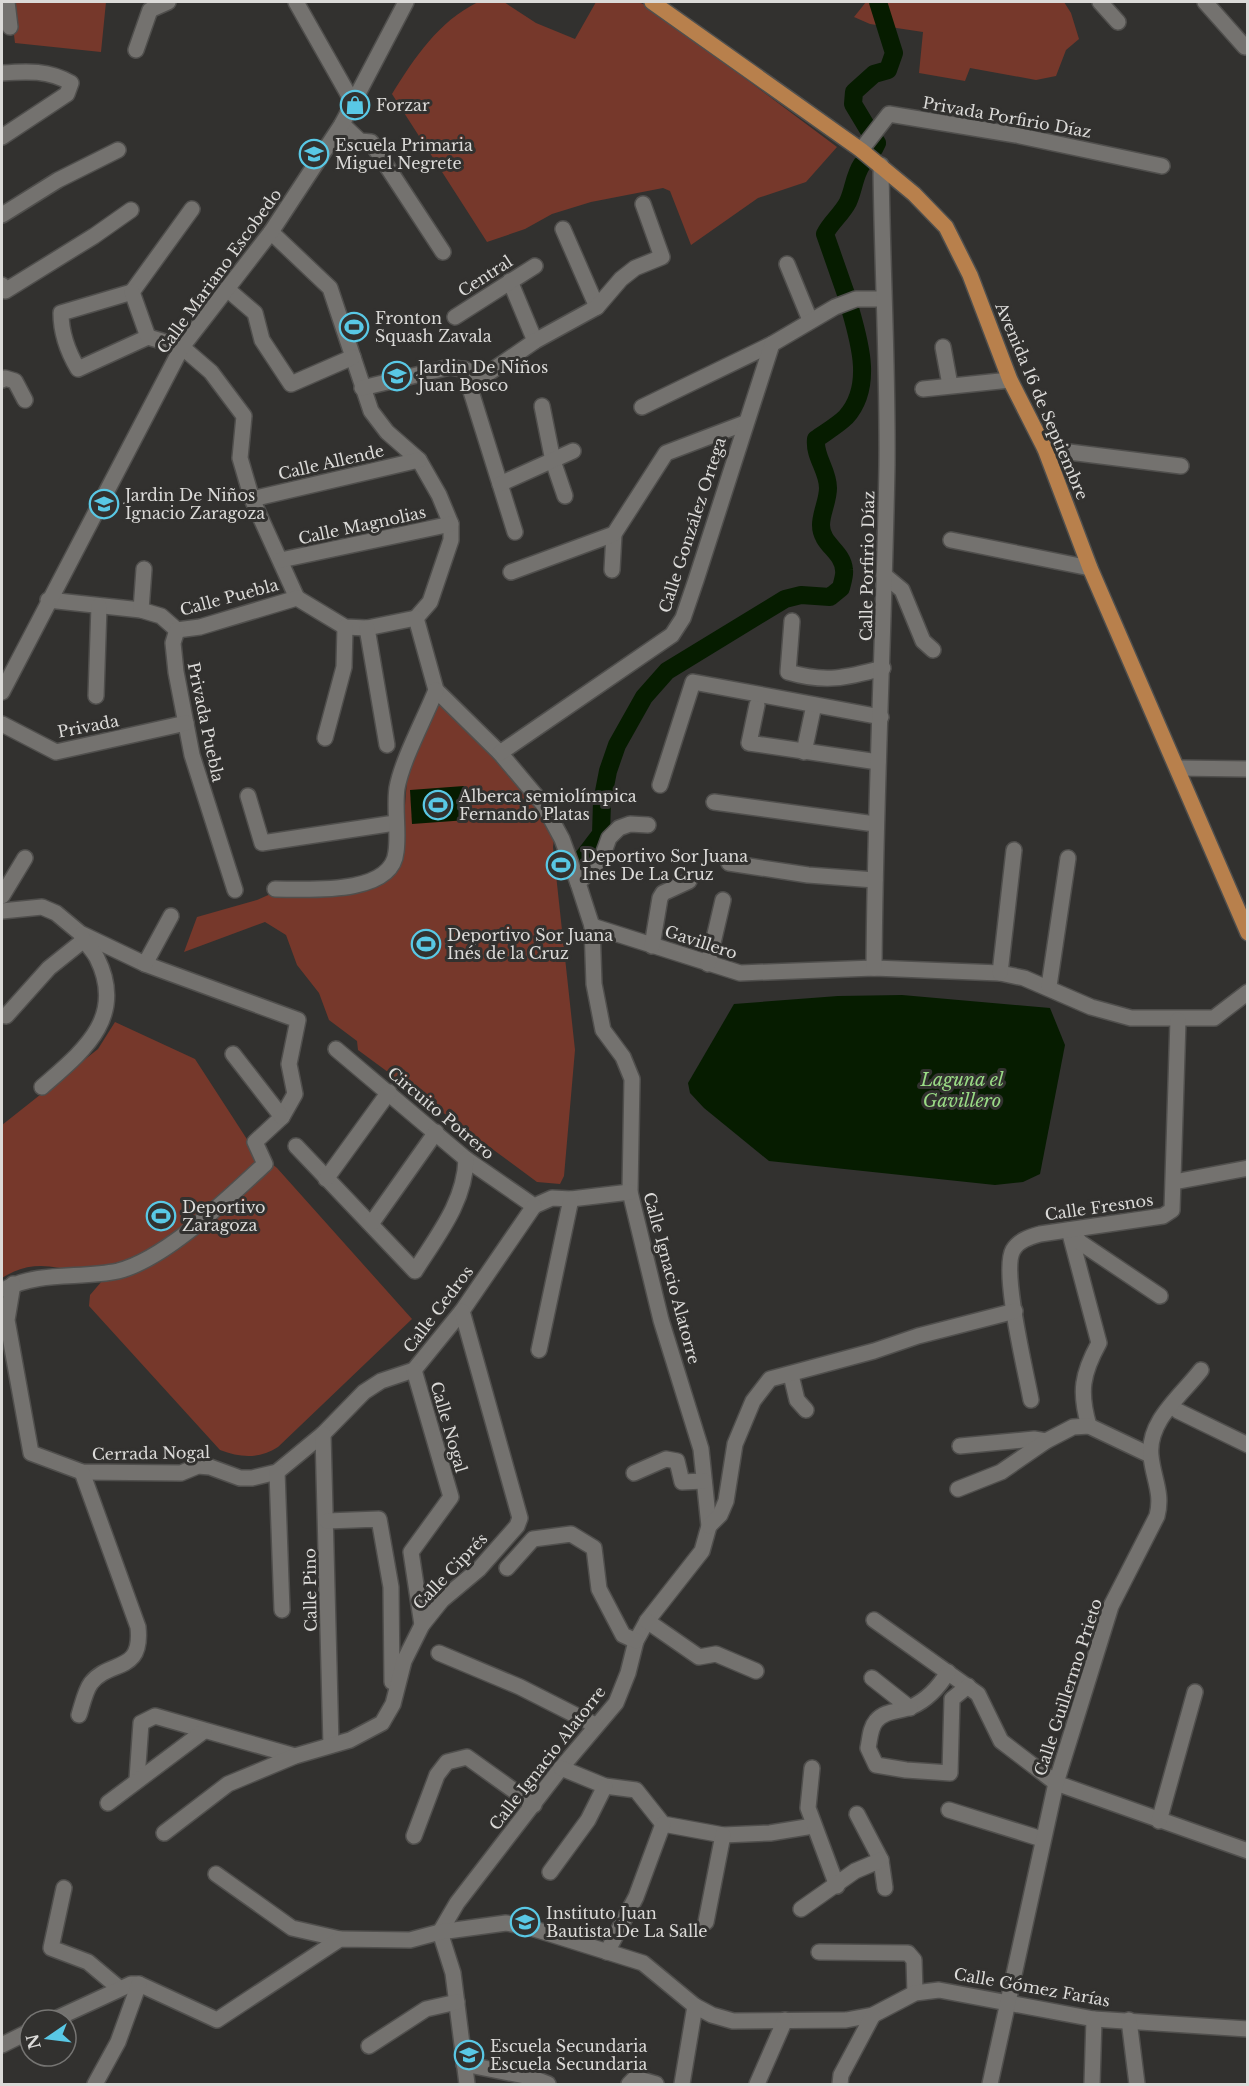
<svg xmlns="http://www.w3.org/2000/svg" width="1249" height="2086" font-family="'Libre Baskerville',serif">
	<rect width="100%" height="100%" fill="#32312f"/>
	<!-- green -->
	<g fill="#76382b">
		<path d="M 10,2 L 106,2 L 101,52 L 15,43 Z"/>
		<path d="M 478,2 L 504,2 L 536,23 L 575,39 L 596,2 L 638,2 L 648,6 L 837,147 L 806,182 L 758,198 L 691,245 L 670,191 L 663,188 L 591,202 L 552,214 L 525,229 L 487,242 L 392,94 C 415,57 438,22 478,2 Z"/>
		<path d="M 866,2 L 1064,2 L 1071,13 L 1079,39 L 1066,50 L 1056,76 L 1036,80 L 970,68 L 965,81 L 919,73 L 923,32 L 870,24 L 854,17 Z"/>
		<path d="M 437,694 L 500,758 L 555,832 L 553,847 L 575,1050 L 564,1176 L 560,1184 L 537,1182 L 358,1050 L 357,1041 L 329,1020 L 319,993 L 297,965 L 286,935 L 265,922 L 184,952 L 197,917 L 257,900 L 275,892 L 377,886 L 400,867 L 408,768 Z"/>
		<path d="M 115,1022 L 195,1059 L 252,1147 L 277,1168 L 412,1319 L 278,1447 C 259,1459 241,1458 220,1450 L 89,1306 L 90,1295 L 102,1281 C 67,1269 36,1256 2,1278 L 2,1125 L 98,1049 Z"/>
	</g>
	<!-- water -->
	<g fill="#061c00">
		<path d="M 464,786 L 467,820 L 412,824 L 410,790 Z"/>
		<path d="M 902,995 L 1050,1008 L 1065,1045 L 1040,1174 L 1023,1182 L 995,1185 L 769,1161 L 704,1108 L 690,1093 L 688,1083 L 734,1004 L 838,996 Z"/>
	</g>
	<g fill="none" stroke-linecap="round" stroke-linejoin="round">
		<!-- river -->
		<g stroke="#061c00" stroke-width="18">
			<path d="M 868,129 L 853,104 L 854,92 L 874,74 L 888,70 L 894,53 L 878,2"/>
			<path d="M 872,136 L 877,143 L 874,149"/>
			<path d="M 847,297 L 825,234 C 830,223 842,214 848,202 C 854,189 854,176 862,164"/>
			<path d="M 582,859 L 601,834 L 602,802 L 608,771 L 617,745 L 644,697 L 667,671 L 785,599 L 801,595 L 830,597 L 841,588 C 842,583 845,575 844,570 C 843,551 821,545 821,525 C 821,513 828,501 828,488 C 828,470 814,457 816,439 C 826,432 838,425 846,417 C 874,386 859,340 849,305"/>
		</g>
		<!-- minor casing -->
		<g stroke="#504f4d" stroke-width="18">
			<g id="minor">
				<path d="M 7,2 L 10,27"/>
				<path d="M 296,2 L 352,101"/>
				<path d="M 1100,2 L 1118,22"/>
				<path d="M 1205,2 L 1245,47"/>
				<path d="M 136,50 L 150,10 L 168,2"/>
				<path d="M 2,73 C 27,71 49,70 71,83 L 67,94 L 2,137"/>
				<path d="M 342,124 L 360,141 L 371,142 L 443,252"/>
				<path d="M 861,150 L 889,114 L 1016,135 L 1162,166"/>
				<path d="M 2,215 L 58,180 L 118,150"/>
				<path d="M 563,229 L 597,307"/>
				<path d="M 271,232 L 330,288 L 371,411 L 387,432 L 419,460 L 439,495 L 451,524 L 451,540 L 430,602 L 416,618"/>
				<path d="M 787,264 L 810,320"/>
				<path d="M 510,281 L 535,341"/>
				<path d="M 2,285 L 5,291 L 94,236 L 131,210"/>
				<path d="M 227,289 L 255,313 L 262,340 L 291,384 L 353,357"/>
				<path d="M 132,292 L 61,313 C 61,332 68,352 78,369 L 148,337 L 182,347 L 211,372 L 244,416 L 240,458 L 252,499 L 297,598"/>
				<path d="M 132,292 L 192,209"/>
				<path d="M 132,292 L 148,337"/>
				<path d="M 455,317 L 535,266"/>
				<path d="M 943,347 L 950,385"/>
				<path d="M 464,369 L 515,532"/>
				<path d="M 2,380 L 5,378 L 15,381 L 25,400"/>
				<path d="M 362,388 L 450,367 L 487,374 L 535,341 L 597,307 L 621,279 L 635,268 L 662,257 L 643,204"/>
				<path d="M 923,389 L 1010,380"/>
				<path d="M 542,406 L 553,461 L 565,496"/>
				<path d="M 642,407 L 772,344"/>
				<path d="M 1045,449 L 1181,466"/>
				<path d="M 500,484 L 573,451"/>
				<path d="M 252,499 L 419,460"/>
				<path d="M 951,540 L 1090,568"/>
				<path d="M 281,560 L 451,524"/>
				<path d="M 612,570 L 614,534"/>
				<path d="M 511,572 L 614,534 L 666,453 L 745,423"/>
				<path d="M 884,575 L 902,590 L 923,641 L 933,650"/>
				<path d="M 48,600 L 141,610 L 161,616 L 177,630 L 200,627 L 297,598 L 345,627 L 367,628 L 416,618"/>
				<path d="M 141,610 L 144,569"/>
				<path d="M 416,618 L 436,690 L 500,753 L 543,804 L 562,839 L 578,883 L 592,926 L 594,984 L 603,1030 L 623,1057 L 632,1079 L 630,1192 L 661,1320 L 701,1449 L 709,1526 L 702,1551 L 647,1621 L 636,1641 L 628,1673 L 616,1703 L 561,1768 L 457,1903 L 440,1932 L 453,1973 L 467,2084"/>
				<path d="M 792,621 L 788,672 C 825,683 846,678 883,668"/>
				<path d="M 367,628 L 387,745"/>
				<path d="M 177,630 L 173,643 L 176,672 L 192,755 L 235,890"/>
				<path d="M 2,692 L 182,347 L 271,232 L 342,124 L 406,2"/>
				<path d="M 96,696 L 99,606"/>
				<path d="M 757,705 L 749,743 L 878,762"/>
				<path d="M 2,724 L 56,752 L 186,723"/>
				<path d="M 325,738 L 344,667 L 345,627"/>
				<path d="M 804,752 L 814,705"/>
				<path d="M 500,753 L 672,635 L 683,618 L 696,580 L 772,344 L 835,307 L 856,299 L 883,299"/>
				<path d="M 1177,768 L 1248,769"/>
				<path d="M 660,785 L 693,682 L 881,717"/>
				<path d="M 248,796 L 262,843 L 395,823"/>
				<path d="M 714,802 L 875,824"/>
				<path d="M 729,863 L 808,875 L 875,880"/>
				<path d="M 578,883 L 601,860 L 609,838 L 619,828 L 630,824 L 648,825"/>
				<path d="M 275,889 C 306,889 392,896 396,852 C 399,831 394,809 397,788 C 402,760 425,718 436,690"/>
				<path d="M 2,896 L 25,858"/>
				<path d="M 2,911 L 42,907 L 56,913 L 80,933 L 145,964 L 298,1020 L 289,1064 L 295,1094 L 282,1117 L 255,1142 L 265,1164 C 228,1198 166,1259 118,1271 C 81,1279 39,1271 5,1289"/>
				<path d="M 592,926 L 740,973 L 874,968 L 1000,973 L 1024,978 L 1091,1007 L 1131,1018 L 1214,1018 L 1248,992"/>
				<path d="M 652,946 L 660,898 L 663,893 L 689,881"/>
				<path d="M 145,964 L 171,916"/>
				<path d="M 708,964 L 723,900"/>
				<path d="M 874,968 C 875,800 884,632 887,465 C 888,365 882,265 881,165"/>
				<path d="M 1000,973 L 1014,850"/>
				<path d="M 1049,986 L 1068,858"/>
				<path d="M 6,1016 L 49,968 L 84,940"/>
				<path d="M 336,1049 L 466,1159 L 534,1206 L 552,1198 L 571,1199 L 630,1192"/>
				<path d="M 233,1054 L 282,1117"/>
				<path d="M 42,1087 C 82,1052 127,1018 97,958 C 93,950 85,943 81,935"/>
				<path d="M 296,1146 L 415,1271 C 437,1236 465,1202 466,1159"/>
				<path d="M 326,1179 L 389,1092"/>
				<path d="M 1174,1182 L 1248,1168"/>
				<path d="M 371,1224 L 436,1132"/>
				<path d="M 1069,1230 L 1099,1343 C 1082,1374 1079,1392 1089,1426"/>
				<path d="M 1070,1231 L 1081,1243 L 1160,1296"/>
				<path d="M 13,1284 L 7,1320 L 31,1453 L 82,1472 L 181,1473 L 198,1466 L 210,1467 L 240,1478 L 252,1478 L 277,1472 L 323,1434 L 364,1392 L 381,1381 L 414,1370 L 462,1311 L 534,1206"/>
				<path d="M 539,1350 L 571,1199"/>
				<path d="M 414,1370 L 451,1497 L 411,1552 L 422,1625"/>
				<path d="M 791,1375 L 797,1400 L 806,1410"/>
				<path d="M 1031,1400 C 1026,1372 1001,1271 1013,1250 C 1019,1240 1030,1237 1040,1234 L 1163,1216 L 1172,1210 L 1178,1020"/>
				<path d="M 1178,1411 L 1248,1445"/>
				<path d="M 323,1434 L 331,1745"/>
				<path d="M 960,1446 L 1034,1439 L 1046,1441"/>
				<path d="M 277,1472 L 282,1610"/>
				<path d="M 634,1473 L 666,1459 L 677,1461 L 682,1482 L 704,1481"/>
				<path d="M 958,1489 L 1001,1472 L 1046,1441 L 1073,1427 L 1089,1426 L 1150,1455"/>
				<path d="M 327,1521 L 379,1519 L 391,1587 L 392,1682"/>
				<path d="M 709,1526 L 720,1515 L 726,1501 L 735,1444 L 753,1401 L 770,1379 L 874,1351 L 918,1336 L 1015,1311"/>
				<path d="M 507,1568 L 533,1539 L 571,1534 L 594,1548 L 599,1589 L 623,1635 L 636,1641"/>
				<path d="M 874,1620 L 978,1694 L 1001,1741 L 1056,1783 L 1248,1851"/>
				<path d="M 647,1621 L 699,1657 L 716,1654 L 756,1671"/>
				<path d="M 439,1653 L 520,1687 L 595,1725"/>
				<path d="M 948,1672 C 939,1687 927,1700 911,1707 C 899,1712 885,1710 876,1721 C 870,1728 870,1739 868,1748 L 876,1765 L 906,1770 L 950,1773 L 952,1699 L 968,1686"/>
				<path d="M 872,1678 L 910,1708"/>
				<path d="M 79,1715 C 82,1706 85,1691 91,1683 C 110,1659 143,1674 138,1627 L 82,1472"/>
				<path d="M 561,1768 L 605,1786 L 636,1790 L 663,1824 L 723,1835 L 770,1833 L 813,1826"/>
				<path d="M 812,1768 L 808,1808 L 837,1886"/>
				<path d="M 137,1779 L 141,1723 L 155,1716 L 295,1756"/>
				<path d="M 108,1803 L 204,1731"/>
				<path d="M 949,1810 L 1042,1839"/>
				<path d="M 857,1814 L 881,1860 L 885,1888"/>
				<path d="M 1159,1821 L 1195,1692"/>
				<path d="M 164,1833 L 228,1784 L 295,1756 L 350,1740 L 382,1723 L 393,1704 L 404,1661 L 422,1625 L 442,1600 L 479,1569 L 517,1526 L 520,1518 L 462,1311"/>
				<path d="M 414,1836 L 437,1775 L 447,1762 L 467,1757 L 534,1805"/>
				<path d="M 550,1872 L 588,1820 L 605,1786"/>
				<path d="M 216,1874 L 292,1928 L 340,1939"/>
				<path d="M 64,1888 L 51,1948 L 88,1962 L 119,1988"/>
				<path d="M 801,1909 L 855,1871 L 881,1860"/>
				<path d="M 706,1922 L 723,1835"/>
				<path d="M 607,1952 L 636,1897 L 663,1824"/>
				<path d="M 819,1952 L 908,1953 L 914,1960 L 915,1993"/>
				<path d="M 53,2020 L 131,1984 L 139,1984 L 217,2020 L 340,1939 L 410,1940 L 440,1932 L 506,1923 L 528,1927 L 643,1963 L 695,2006 L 712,2015 L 733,2021 L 846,2020 L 873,2015 L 915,1993 L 939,1990 L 1094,2019 L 1248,2029"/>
				<path d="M 1129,2020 L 1137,2084"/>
				<path d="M 2,2045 L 30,2031"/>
				<path d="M 369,2046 L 426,2009 L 457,2002"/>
				<path d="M 464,2064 L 530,2077 L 548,2084"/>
				<path d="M 95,2084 L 118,2042 L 139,1984"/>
				<path d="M 629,2084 L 635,2078 L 656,2084"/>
				<path d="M 682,2084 L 695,2006"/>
				<path d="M 757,2084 L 785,2020"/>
				<path d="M 840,2084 L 841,2075 L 873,2015"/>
				<path d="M 990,2084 L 1056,1783 L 1111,1606 L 1157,1516 C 1163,1493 1153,1478 1151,1456 C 1147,1421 1182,1395 1201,1370"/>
				<path d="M 1092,2084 L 1094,2019"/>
			</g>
		</g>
		<!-- major casing -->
		<g stroke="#504f4d" stroke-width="18">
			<path id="major" d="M 652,2 L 861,150 L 914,194 L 946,227 L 970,275 L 1010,380 L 1045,449 L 1090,568 L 1248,933"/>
		</g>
		<!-- minor -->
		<use href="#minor" stroke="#74726f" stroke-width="15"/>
		<!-- major -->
		<use href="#major" stroke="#b8804c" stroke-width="15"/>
	</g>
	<!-- icons -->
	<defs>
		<g id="shop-ring" transform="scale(1.5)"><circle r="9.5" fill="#32312f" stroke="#59c8e5" stroke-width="1.5"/><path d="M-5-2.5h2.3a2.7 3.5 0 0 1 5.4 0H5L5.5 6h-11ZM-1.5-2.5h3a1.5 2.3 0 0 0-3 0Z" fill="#59c8e5"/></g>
		<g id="school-ring" transform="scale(1.5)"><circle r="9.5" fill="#32312f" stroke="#59c8e5" stroke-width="1.5"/><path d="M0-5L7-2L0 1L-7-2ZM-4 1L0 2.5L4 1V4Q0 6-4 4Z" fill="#59c8e5"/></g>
		<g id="stadium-ring" transform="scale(1.5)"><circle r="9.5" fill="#32312f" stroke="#59c8e5" stroke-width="1.5"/><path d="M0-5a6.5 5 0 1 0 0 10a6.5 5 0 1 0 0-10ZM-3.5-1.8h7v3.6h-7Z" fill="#59c8e5"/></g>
	</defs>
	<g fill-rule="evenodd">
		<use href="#shop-ring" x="355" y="105"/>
		<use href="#school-ring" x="314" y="154"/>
		<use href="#stadium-ring" x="354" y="327"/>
		<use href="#school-ring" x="397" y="376"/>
		<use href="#school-ring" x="104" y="504"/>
		<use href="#stadium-ring" x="438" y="805"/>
		<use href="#stadium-ring" x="561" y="865"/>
		<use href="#stadium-ring" x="426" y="944"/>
		<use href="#stadium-ring" x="161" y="1216"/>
		<use href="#school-ring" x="525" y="1922"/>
		<use href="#school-ring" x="469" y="2055"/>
	</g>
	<g text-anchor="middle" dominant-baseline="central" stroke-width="6" stroke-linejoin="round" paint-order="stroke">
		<!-- poi labels -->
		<g font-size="16" fill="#dbdad8" stroke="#32312f" text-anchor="start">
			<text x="376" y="105">Forzar</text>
			<text x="335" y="145">Escuela Primaria<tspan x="335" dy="18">Miguel Negrete</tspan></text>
			<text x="375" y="318">Fronton<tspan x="375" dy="18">Squash Zavala</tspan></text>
			<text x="418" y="367">Jardin De Niños<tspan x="418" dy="18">Juan Bosco</tspan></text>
			<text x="125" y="495">Jardin De Niños<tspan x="125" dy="18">Ignacio Zaragoza</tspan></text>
			<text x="459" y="796">Alberca semiolímpica<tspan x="459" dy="18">Fernando Platas</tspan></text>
			<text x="582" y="856">Deportivo Sor Juana<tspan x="582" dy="18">Ines De La Cruz</tspan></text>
			<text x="447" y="935">Deportivo Sor Juana<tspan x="447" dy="18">Inés de la Cruz</tspan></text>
			<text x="182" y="1207">Deportivo<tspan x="182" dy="18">Zaragoza</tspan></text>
			<text x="546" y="1913">Instituto Juan<tspan x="546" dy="18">Bautista De La Salle</tspan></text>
			<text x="490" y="2046">Escuela Secundaria<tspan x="490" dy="18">Escuela Secundaria</tspan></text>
		</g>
		<!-- street labels -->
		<g font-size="16" fill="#dbdad8" stroke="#32312f">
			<text transform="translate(1007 117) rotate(10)">Privada Porfirio Díaz</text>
			<text transform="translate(219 271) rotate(-54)">Calle Mariano Escobedo</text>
			<text transform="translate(485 276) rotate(-33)">Central</text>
			<text transform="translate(1042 401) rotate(67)">Avenida 16 de Septiembre</text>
			<text transform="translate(331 462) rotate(-13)">Calle Allende</text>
			<text transform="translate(362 525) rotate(-12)">Calle Magnolias</text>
			<text transform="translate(692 525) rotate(-72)">Calle González Ortega</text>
			<text transform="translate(867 566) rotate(-89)">Calle Porfirio Díaz</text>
			<text transform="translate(229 597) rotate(-15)">Calle Puebla</text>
			<text transform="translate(206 722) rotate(78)">Privada Puebla</text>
			<text transform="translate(88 726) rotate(-11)">Privada</text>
			<text transform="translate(701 942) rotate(18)">Gavillero</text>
			<text transform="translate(441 1113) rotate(40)">Circuito Potrero</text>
			<text transform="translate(1099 1207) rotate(-8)">Calle Fresnos</text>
			<text transform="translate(672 1278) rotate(75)">Calle Ignacio Alatorre</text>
			<text transform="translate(438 1309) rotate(-53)">Calle Cedros</text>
			<text transform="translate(449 1427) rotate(74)">Calle Nogal</text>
			<text transform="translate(151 1453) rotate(-1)">Cerrada Nogal</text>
			<text transform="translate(450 1571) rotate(-46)">Calle Ciprés</text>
			<text transform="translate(310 1590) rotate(-91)">Calle Pino</text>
			<text transform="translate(1068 1687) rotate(-72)">Calle Guillermo Prieto</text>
			<text transform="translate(547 1758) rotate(-52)">Calle Ignacio Alatorre</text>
			<text transform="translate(1032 1987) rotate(10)">Calle Gómez Farías</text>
		</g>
		<!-- water labels -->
		<g font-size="18" font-style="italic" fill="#99da85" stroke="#32312f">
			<text x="962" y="1080">Laguna el<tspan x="962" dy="21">Gavillero</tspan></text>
		</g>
	</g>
	<!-- border -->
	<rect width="1249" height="2086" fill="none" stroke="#dbdad8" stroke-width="6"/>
	<!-- north arrow -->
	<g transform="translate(48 2038) rotate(256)"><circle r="28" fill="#32312f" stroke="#767573" stroke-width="1.5"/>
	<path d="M0-4.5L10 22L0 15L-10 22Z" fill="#59c8e5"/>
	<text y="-9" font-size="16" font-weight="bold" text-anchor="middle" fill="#dbdad8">N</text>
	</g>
</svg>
